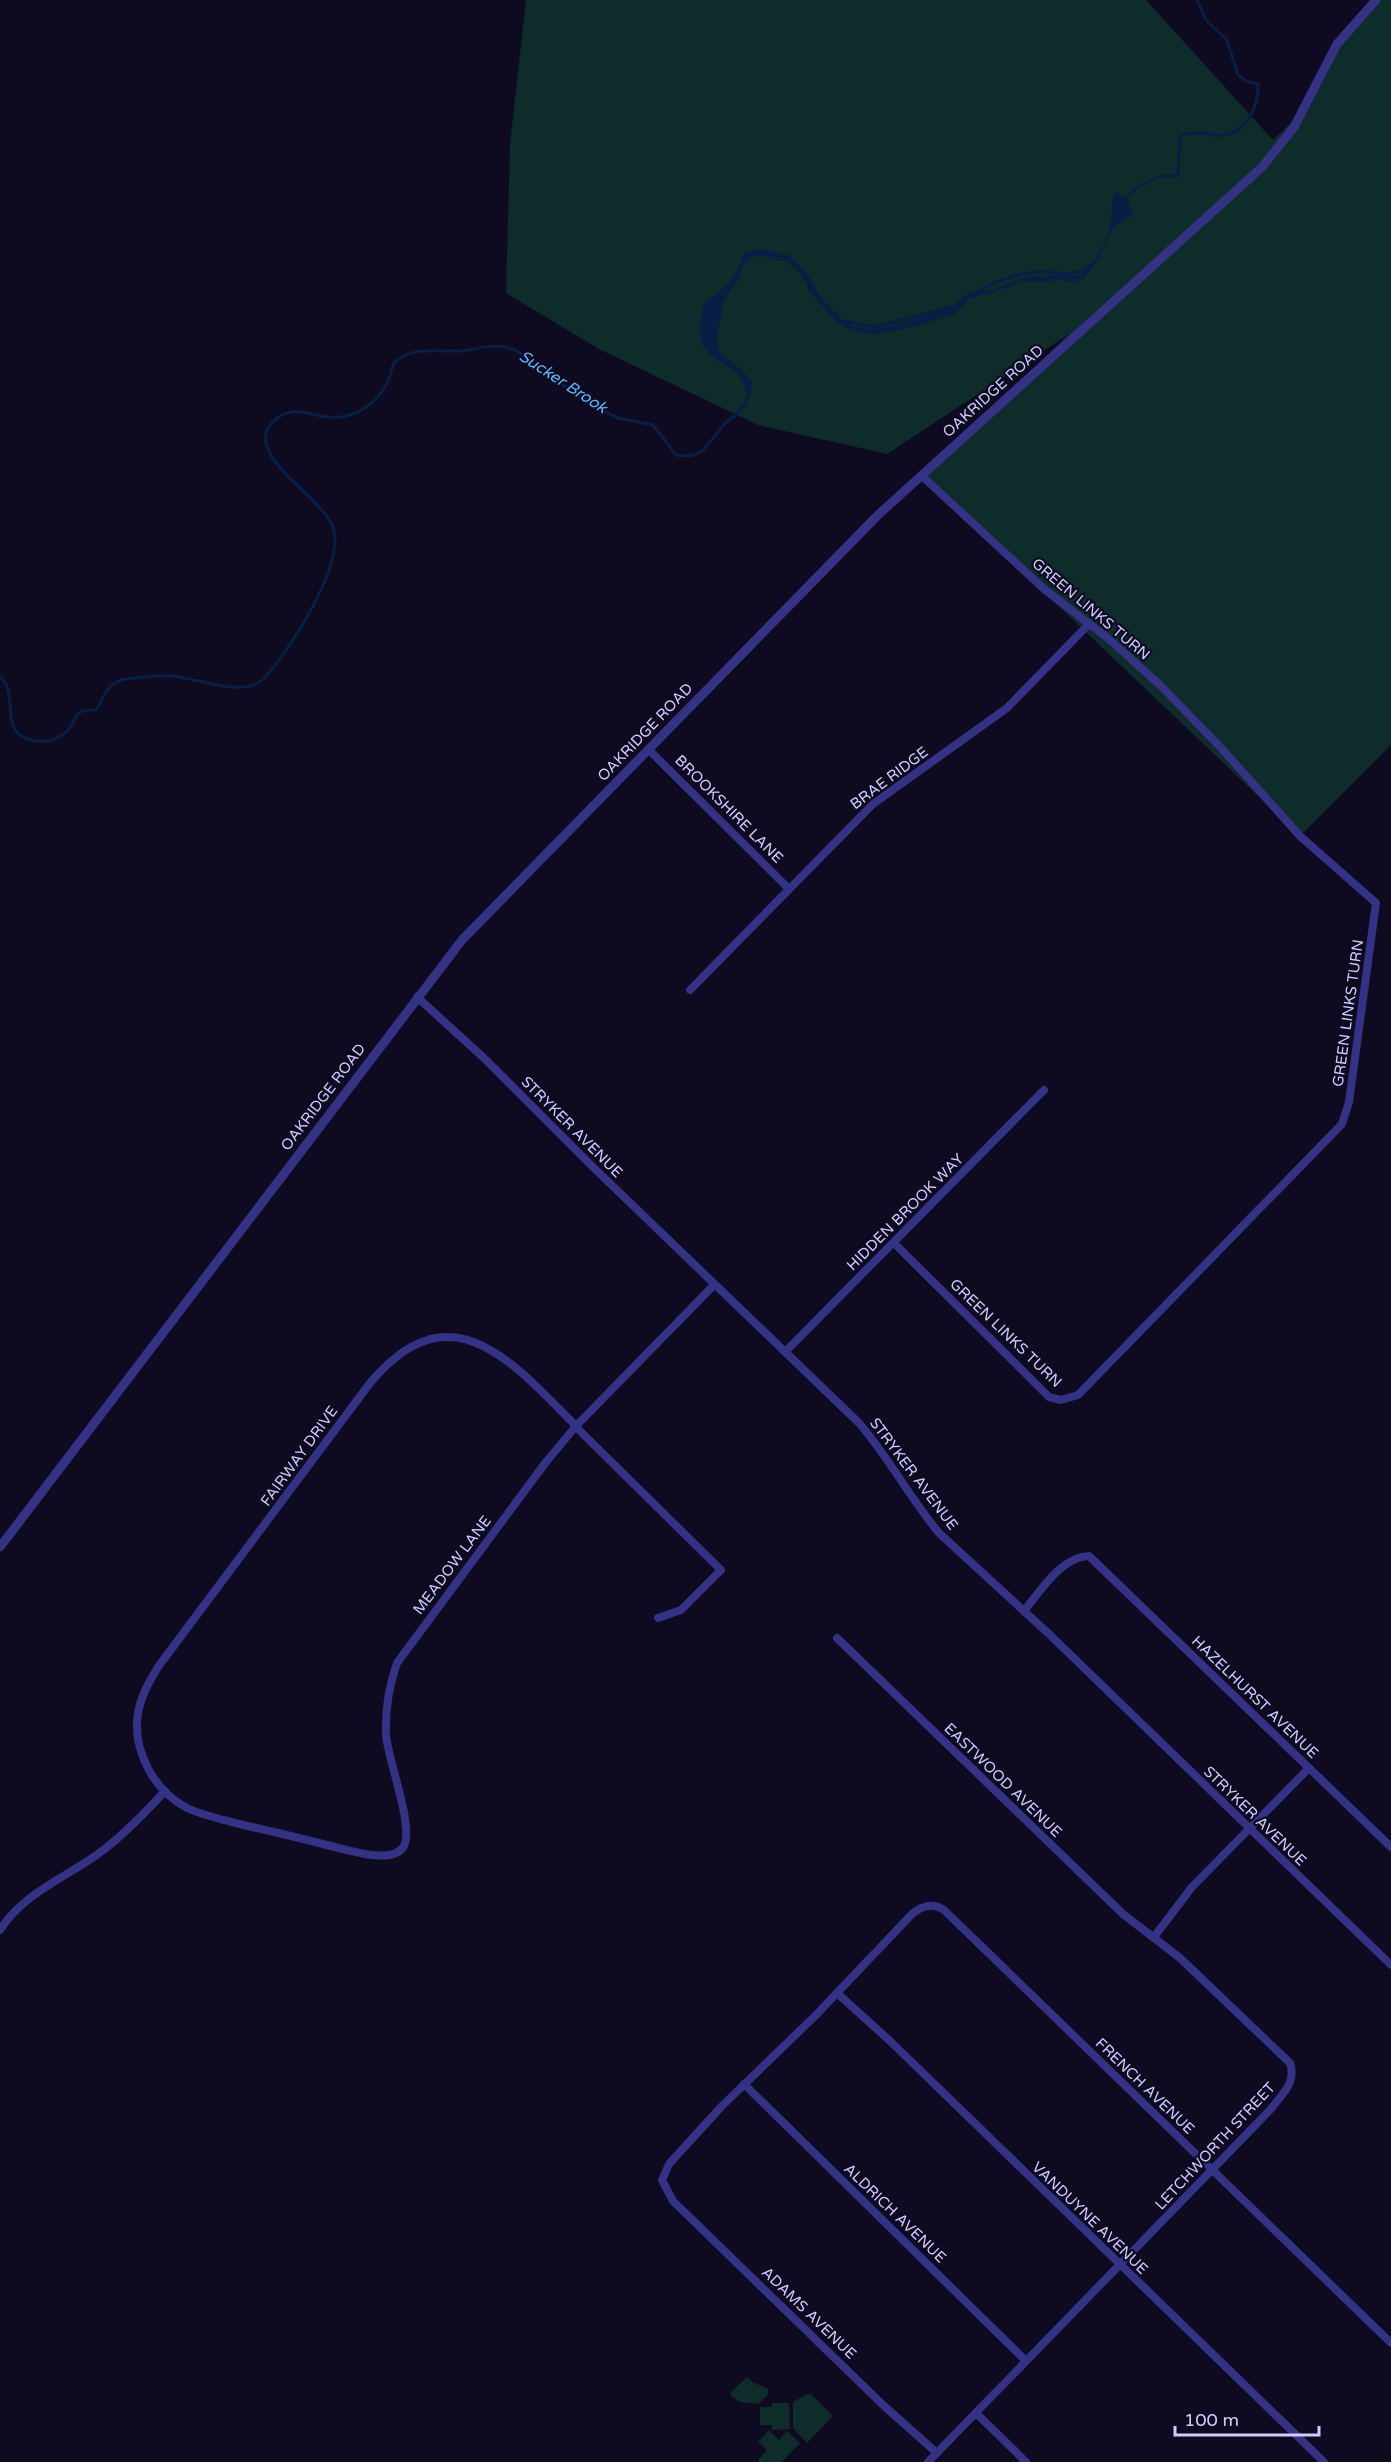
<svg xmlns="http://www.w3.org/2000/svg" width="1391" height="2462" font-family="'Varela Round',sans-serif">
	<rect width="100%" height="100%" fill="#0e0b21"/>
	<!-- green -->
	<g fill="#0e2c2a">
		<path d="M 526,0 L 1146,0 L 1273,140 L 1302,112 L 1341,39 L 1378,0 L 1391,0 L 1391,745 L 1300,836 L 922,476 L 1069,334 L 887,454 L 758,425 L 599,349 L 506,293 L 510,144 Z"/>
		<path d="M 747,2377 L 753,2382 L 768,2389 L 768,2395 L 758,2404 L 740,2402 L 730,2395 L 732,2391 Z"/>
		<path d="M 810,2393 L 833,2416 L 807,2443 L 793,2428 L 793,2402 Z"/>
		<path d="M 772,2403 L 789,2403 L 790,2429 L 772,2430 L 772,2425 L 760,2425 L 760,2407 L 772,2407 Z"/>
		<path d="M 769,2430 L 779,2440 L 787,2431 L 800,2443 L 782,2462 L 760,2462 L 758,2460 L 767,2450 L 758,2442 Z"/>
	</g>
	<!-- water -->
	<path fill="#071f44" d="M 1115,192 L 1127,199 L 1132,213 L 1131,216 L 1116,225 L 1108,237 L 1099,259 L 1083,279 L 1071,282 L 1060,279 L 1046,282 L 1024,281 L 988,294 L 970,298 L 955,314 L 912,327 L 878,334 L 851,331 L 835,320 L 810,292 L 801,274 L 787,261 L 775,260 L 761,255 L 748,259 L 743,265 L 740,276 L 722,305 L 723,310 C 708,360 723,348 752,381 L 751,393 L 746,391 C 739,353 684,370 704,303 L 725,287 L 734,276 L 745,252 L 764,249 L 796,262 L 808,275 L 822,299 L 845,322 L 855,327 L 867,329 L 891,326 L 952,308 L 968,293 L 976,290 L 988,291 L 998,288 L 1028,276 L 1046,277 L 1061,274 L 1071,277 L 1080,275 C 1095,264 1106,244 1110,226 C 1112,215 1111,202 1115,192 Z"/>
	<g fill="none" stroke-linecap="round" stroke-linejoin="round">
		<!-- stream -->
		<g stroke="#071f44" stroke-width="3">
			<path d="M 1123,201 L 1139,186 L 1159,177 L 1178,175 L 1180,137 C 1192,130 1202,133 1216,135 C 1244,138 1259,108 1258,84 L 1246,81 L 1238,75 L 1227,40 L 1206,20 L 1197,0"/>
			<path d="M 769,252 L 789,257 L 795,263"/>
			<path d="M 979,291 C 997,281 1016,273 1037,272 C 1061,271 1069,280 1091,265"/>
			<path d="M 843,321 L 873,327 L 952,307 L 960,302"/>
			<path d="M 0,677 C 19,692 0,726 25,738 C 42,745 61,741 71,726 C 74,721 76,714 82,711 C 86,710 92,710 96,710 C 102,703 104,692 110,687 C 117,680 125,679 135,678 C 146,677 159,675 171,676 C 196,677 243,699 263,679 C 289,653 346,563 333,527 C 321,497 260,466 266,433 C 267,429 270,425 273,422 C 292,400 317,421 341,417 C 362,414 381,399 389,379 C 391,374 391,367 395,362 C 410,346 442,352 461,351 C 478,349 498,342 515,350 C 521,352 526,360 532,364 C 556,381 582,398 608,413 L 618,418 L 653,425 L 676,455 C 701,460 707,446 721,428 C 734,412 745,415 749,391"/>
		</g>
		<!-- minor -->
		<g stroke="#333284" stroke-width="8">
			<path d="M 649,750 L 789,889"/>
			<path d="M 690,990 L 873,804 L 1007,708 L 1089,624"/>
			<path d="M 417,997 L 485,1059 L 595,1169 L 859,1423 C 889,1458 910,1498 939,1533 L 1049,1634 L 1391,1965"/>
			<path d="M 894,1243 L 1049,1397 L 1061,1400 L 1078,1395 L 1342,1124 L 1349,1102 L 1376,903 L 1300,836 L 1222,749 L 1162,687 L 1109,639 L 1044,589 L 922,476"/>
			<path d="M 785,1352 L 1044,1090"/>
			<path d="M 1024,1611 C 1041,1590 1061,1557 1089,1556 L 1391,1847"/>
			<path d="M 658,1618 L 681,1610 L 721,1570 L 579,1430 L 572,1422 C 509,1358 449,1289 370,1383 L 158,1667 C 149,1682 141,1696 138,1713 C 132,1750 154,1791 187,1808 C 204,1816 225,1820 243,1825 C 271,1831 299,1838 327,1845 C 345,1849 393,1866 404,1846 C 414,1826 388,1760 386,1735 C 385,1710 389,1686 397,1663 L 546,1462 L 576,1426 L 714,1285"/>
			<path d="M 837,1638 L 1123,1914 L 1180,1958 L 1290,2063 C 1297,2083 1281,2095 1270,2110 L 928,2462"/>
			<path d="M 0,1930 C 24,1893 63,1879 98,1854 C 123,1836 144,1814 165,1791"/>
			<path d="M 1154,1937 L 1192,1887 L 1309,1768"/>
			<path d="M 837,1993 L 890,2041 L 1324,2462"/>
			<path d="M 744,2084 L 1026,2361"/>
			<path d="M 976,2413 L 1026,2462"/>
			<path d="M 937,2453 L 883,2405 L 673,2201 L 662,2180 L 669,2164 L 721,2107 L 816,2015 L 913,1913 C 923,1905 934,1903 944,1910 L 1391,2343"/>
		</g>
		<!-- tertiary -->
		<path stroke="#333284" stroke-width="9" d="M 0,1547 L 462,940 L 878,515 L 1262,167 L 1294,127 L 1337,44 L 1376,0"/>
	</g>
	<g text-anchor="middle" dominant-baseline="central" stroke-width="4.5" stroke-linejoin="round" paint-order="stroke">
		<!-- street labels -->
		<g font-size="15" fill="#d0cbff" stroke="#0e0b21">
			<text transform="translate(993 391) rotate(-42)">OAKRIDGE ROAD</text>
			<text transform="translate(1091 609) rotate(40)">GREEN LINKS TURN</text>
			<text transform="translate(645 732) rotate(-46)">OAKRIDGE ROAD</text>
			<text transform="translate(889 778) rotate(-37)">BRAE RIDGE</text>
			<text transform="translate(729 809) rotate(45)">BROOKSHIRE LANE</text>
			<text transform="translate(1348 1013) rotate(-82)">GREEN LINKS TURN</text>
			<text transform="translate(323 1097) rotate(-53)">OAKRIDGE ROAD</text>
			<text transform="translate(572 1127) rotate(45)">STRYKER AVENUE</text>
			<text transform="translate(905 1212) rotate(-45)">HIDDEN BROOK WAY</text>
			<text transform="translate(1006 1333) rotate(44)">GREEN LINKS TURN</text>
			<text transform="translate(299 1456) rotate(-54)">FAIRWAY DRIVE</text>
			<text transform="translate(914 1474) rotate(53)">STRYKER AVENUE</text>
			<text transform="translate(452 1565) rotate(-53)">MEADOW LANE</text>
			<text transform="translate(1255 1697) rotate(44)">HAZELHURST AVENUE</text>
			<text transform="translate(1003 1780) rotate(44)">EASTWOOD AVENUE</text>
			<text transform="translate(1255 1816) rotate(44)">STRYKER AVENUE</text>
			<text transform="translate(1145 2086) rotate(44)">FRENCH AVENUE</text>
			<text transform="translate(1215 2146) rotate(-47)">LETCHWORTH STREET</text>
			<text transform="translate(895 2213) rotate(44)">ALDRICH AVENUE</text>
			<text transform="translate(1090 2218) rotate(44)">VANDUYNE AVENUE</text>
			<text transform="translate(809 2313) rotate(44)">ADAMS AVENUE</text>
		</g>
		<!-- water labels -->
		<g font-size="16" font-style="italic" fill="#59b6ff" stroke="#0e0b21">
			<text transform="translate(563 382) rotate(33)">Sucker Brook</text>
		</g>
	</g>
	<!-- scale -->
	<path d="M1175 2426v9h144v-9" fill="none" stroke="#d0cbff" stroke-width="3"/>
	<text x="1184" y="2426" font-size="18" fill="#d0cbff" stroke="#0e0b21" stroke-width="4.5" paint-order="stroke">100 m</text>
</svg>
